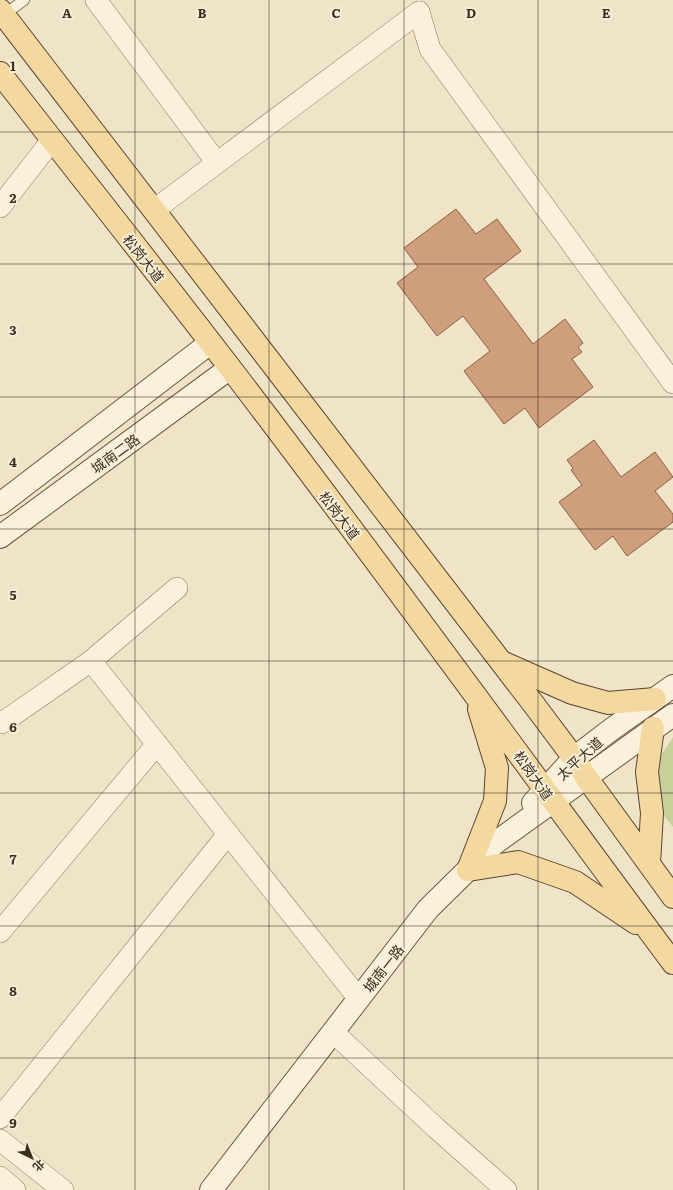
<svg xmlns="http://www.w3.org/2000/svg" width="673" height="1190" font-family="Literata,'Noto Sans SC',serif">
	<rect width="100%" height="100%" fill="#f0e4c8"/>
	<!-- green -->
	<path fill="#c9cf9b" d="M 673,737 L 673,827 L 664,816 L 656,785 L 658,760 Z"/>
	<!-- building -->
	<g fill="#cf9f7d" stroke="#8d5f41">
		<path d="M 456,209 L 476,234 L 497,219 L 521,251 L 484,279 L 533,344 L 565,319 L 583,343 L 578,347 L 582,352 L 572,359 L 593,387 L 539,428 L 525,408 L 504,424 L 464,371 L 490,351 L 463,316 L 437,336 L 397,283 L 418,267 L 404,248 Z"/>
		<path d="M 594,440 L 621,477 L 655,452 L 673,477 L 655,491 L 673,514 L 673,522 L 627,556 L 613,536 L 595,550 L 559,502 L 582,485 L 571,470 L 573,468 L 567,460 Z"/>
	</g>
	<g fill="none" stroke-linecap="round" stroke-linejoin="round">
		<!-- lane casing -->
		<g stroke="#8d765c" stroke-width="12">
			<path id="lane" d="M 4,15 L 24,0"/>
		</g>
		<!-- street casing -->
		<g stroke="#8d765c" stroke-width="22">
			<g id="street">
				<path d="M 96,0 L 217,163"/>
				<path d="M 419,12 L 430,49 L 673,383"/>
				<path d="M 0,207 L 52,140"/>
				<path d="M 154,210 L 419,12"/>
				<path d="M 91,661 L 359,999"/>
				<path d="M 0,721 L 2,723 L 91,661 L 177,588"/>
				<path d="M 0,932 L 157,744"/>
				<path d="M 333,1032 L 436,1128 L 506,1190"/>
				<path d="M 0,1118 L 228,834"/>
				<path d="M 0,1140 L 63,1190"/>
				<path d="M 0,1177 L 15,1190"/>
			</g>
		</g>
		<!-- secondary casing -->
		<g stroke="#6f573f" stroke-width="24">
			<g id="secondary">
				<path d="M 0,504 L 210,343"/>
				<path d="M 0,537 L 230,368"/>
				<path d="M 533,803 L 574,758 L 612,729 L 673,686"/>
				<path d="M 211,1190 L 428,909 L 495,843 L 673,715"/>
			</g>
		</g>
		<!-- primary casing -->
		<g stroke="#5b4430" stroke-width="24">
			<g id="primary">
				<path d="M 0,10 L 535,706 L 574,758 L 586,777 L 673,897"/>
				<path d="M 0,73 C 77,172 155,270 231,369 C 381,565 526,765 673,963"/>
				<path d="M 504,663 L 572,693 L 608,703 L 655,699"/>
				<path d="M 649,863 L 652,813 L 647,772 L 653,728"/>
				<path d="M 468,870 L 518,862 L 575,882 L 636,923"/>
				<path d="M 468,870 L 495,801 L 497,768 L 479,709"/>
			</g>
		</g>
		<!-- lane -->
		<use href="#lane" stroke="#faf1dc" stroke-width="10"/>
		<!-- street -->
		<use href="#street" stroke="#faf1dc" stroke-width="21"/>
		<!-- secondary -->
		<use href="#secondary" stroke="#faf1dc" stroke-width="22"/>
		<!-- primary -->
		<use href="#primary" stroke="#f3d9a0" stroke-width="22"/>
	</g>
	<!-- grid -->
	<path fill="none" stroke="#3d2e20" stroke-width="1" stroke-opacity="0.55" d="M 135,0 L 135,1190M 269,0 L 269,1190M 404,0 L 404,1190M 538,0 L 538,1190M 0,132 L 673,132M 0,264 L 673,264M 0,397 L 673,397M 0,529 L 673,529M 0,661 L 673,661M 0,793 L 673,793M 0,926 L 673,926M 0,1058 L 673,1058"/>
	<g text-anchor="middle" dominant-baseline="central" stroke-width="4" stroke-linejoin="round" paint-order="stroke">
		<!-- street labels -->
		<g font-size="14" fill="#3d2e20" stroke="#f7eed8">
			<text transform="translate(144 258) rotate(52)">松岗大道</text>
			<text transform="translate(115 453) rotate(-36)">城南二路</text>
			<text transform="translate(340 515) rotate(53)">松岗大道</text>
			<text transform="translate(579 758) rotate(-42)">太平大道</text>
			<text transform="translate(534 775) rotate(55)">松岗大道</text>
			<text transform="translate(383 968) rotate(-52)">城南一路</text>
		</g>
	</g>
	<g font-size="13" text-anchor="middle" font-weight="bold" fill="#3d2e20" stroke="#f7eed8" stroke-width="4" stroke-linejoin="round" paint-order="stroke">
		<text x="67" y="18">A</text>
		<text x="202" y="18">B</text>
		<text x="336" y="18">C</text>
		<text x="471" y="18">D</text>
		<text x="606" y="18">E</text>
		<text x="13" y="71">1</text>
		<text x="13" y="203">2</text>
		<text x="13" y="335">3</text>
		<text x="13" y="467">4</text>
		<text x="13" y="600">5</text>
		<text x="13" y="732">6</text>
		<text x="13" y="864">7</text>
		<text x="13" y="996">8</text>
		<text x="13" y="1128">9</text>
	</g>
	<!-- north arrow -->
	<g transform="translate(32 1158) rotate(137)" stroke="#f7eed8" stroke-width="3" paint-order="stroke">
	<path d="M0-3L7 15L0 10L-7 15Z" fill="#3d2e20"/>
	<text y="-6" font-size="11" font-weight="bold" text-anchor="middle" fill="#3d2e20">北</text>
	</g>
</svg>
